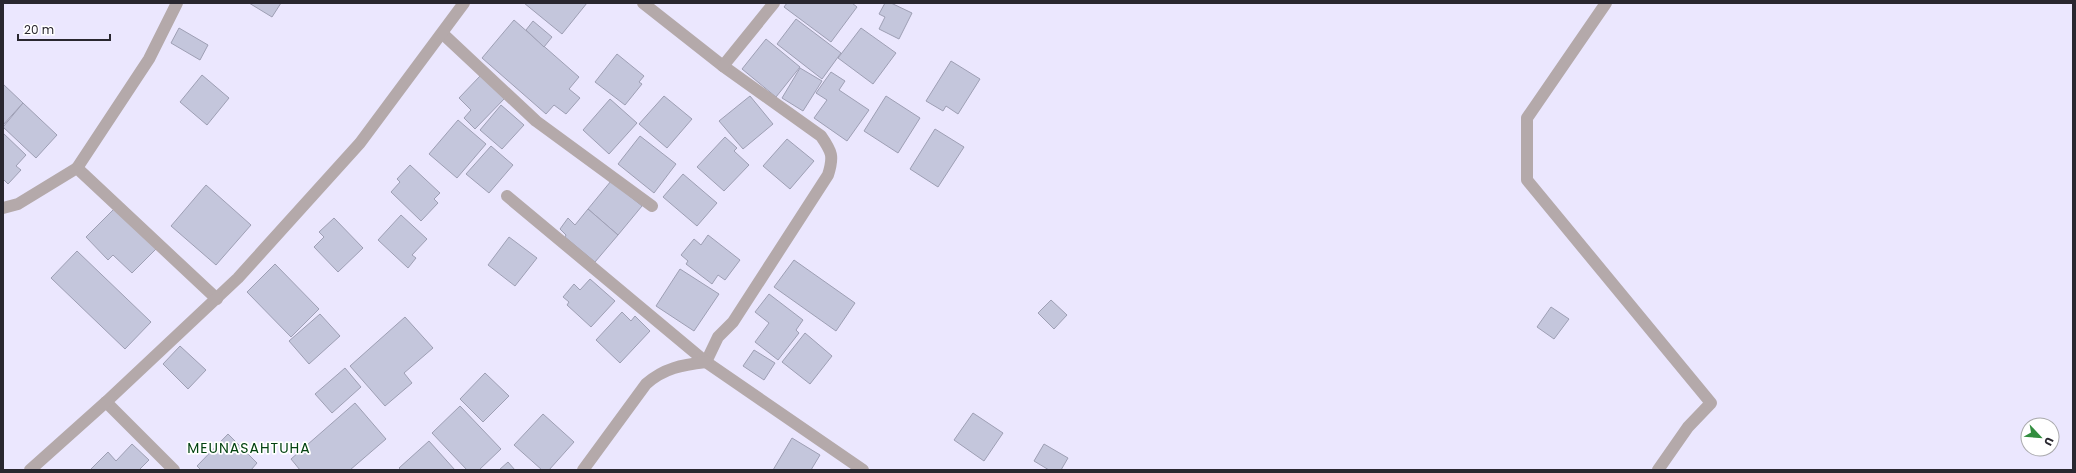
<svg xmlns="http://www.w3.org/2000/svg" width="2076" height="473" font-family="Poppins,sans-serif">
	<rect width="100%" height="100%" fill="#ebe7fe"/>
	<!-- building -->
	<g fill="#c4c6dc" stroke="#9e9fb4">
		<path d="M 249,3 L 281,3 L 272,17 Z"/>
		<path d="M 524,3 L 587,3 L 562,34 Z"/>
		<path d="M 787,3 L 852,3 L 857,7 L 831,42 L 784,7 Z"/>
		<path d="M 885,3 L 891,3 L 912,13 L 899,39 L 879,29 L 885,17 L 879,14 Z"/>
		<path d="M 796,19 L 841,53 L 822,79 L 777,44 Z"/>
		<path d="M 514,20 L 579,77 L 569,89 L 580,98 L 566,114 L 554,105 L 546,114 L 482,58 Z"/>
		<path d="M 533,21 L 552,37 L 544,47 L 526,30 Z"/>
		<path d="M 179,28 L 208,45 L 200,60 L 171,43 Z"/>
		<path d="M 861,28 L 896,53 L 873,84 L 838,58 Z"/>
		<path d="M 766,39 L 800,67 L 776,97 L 742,69 Z"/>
		<path d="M 617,54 L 644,76 L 639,82 L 642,84 L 625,105 L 595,82 Z"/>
		<path d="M 951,61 L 980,79 L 958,114 L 946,106 L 943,111 L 926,101 Z"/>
		<path d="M 800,68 L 822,81 L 803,111 L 782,98 Z"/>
		<path d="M 831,72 L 845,81 L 839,90 L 869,110 L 847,141 L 814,118 L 827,100 L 816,93 Z"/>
		<path d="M 202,75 L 229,98 L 207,125 L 180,102 Z"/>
		<path d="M 481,75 L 505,98 L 475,129 L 464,118 L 471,110 L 459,98 Z"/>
		<path d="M 3,84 L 23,103 L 3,125 Z"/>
		<path d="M 664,96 L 692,119 L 667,148 L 639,124 Z"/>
		<path d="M 750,96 L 773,124 L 743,149 L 719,121 Z"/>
		<path d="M 886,96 L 920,118 L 898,153 L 864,131 Z"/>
		<path d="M 610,99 L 637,123 L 609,154 L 583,130 Z"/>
		<path d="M 23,103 L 57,135 L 36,158 L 3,127 Z"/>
		<path d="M 501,105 L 524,125 L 502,149 L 480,130 Z"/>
		<path d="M 458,120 L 486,144 L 457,178 L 429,154 Z"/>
		<path d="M 935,129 L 964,147 L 938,187 L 910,169 Z"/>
		<path d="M 3,133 L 26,155 L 16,166 L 21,170 L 8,184 L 3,179 Z"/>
		<path d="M 640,136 L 676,164 L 654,193 L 618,164 Z"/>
		<path d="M 725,137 L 737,148 L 734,151 L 749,165 L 724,191 L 697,167 Z"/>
		<path d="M 787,139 L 814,161 L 790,189 L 763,166 Z"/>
		<path d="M 491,146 L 513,165 L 489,193 L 466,174 Z"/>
		<path d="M 410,165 L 440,193 L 434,199 L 438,203 L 421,221 L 391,192 L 400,182 L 397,179 Z"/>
		<path d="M 683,174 L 717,203 L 697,226 L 663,197 Z"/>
		<path d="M 611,181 L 642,206 L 618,235 L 588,209 Z"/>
		<path d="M 206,185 L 251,225 L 216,265 L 171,226 Z"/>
		<path d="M 114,209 L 158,247 L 132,273 L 113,255 L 108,260 L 86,237 Z"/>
		<path d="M 588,209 L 618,235 L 595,262 L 565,237 L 566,235 L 560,229 L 568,218 L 575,225 Z"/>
		<path d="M 401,215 L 427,239 L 412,255 L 416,258 L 408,268 L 378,240 Z"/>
		<path d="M 334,218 L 363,248 L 338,272 L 314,247 L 324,237 L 319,232 Z"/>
		<path d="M 708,235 L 740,260 L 725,280 L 718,275 L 712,284 L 686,264 L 688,261 L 681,255 L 694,239 L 701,245 Z"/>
		<path d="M 509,237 L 537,258 L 515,286 L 488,265 Z"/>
		<path d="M 77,251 L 151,322 L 125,349 L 51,278 Z"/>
		<path d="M 794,260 L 855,303 L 836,331 L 774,287 Z"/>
		<path d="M 275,264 L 319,309 L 291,337 L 247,292 Z"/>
		<path d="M 680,269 L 719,294 L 694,331 L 656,306 Z"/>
		<path d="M 590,279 L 615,301 L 591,327 L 567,305 L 569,302 L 563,297 L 574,284 L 580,290 Z"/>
		<path d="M 769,294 L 803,320 L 796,330 L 799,333 L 778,360 L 755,342 L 769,323 L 755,312 Z"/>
		<path d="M 1051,300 L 1067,315 L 1054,329 L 1038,313 Z"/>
		<path d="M 1551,307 L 1569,319 L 1554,339 L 1537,327 Z"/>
		<path d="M 622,312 L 631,321 L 635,316 L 650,331 L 620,363 L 596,340 Z"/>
		<path d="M 320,314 L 340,336 L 309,364 L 289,341 Z"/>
		<path d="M 405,317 L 433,348 L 404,373 L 412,383 L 385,406 L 350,366 Z"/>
		<path d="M 805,333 L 832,356 L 810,384 L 782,362 Z"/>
		<path d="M 180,346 L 206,370 L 188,389 L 163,364 Z"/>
		<path d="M 754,350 L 775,363 L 764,380 L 743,366 Z"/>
		<path d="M 345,368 L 361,387 L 332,413 L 315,394 Z"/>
		<path d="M 485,373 L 509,396 L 483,422 L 460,399 Z"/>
		<path d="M 355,403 L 386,439 L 350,470 L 300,470 L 291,459 Z"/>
		<path d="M 460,406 L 501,449 L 479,470 L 467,470 L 432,433 Z"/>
		<path d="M 973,413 L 1003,433 L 984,461 L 954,440 Z"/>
		<path d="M 543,414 L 574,442 L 549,470 L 542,470 L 514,445 Z"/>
		<path d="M 228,434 L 257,463 L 251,470 L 201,470 L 197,466 Z"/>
		<path d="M 792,438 L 820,455 L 811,470 L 773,470 Z"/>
		<path d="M 429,441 L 455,470 L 401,470 L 399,468 Z"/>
		<path d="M 132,444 L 149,460 L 139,470 L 90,470 L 108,452 L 116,461 Z"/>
		<path d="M 1044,444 L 1068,458 L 1061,470 L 1049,470 L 1034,461 Z"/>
		<path d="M 508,462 L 515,470 L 499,470 Z"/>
	</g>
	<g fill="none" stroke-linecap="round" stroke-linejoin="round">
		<!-- minor -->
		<g stroke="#b4a9aa" stroke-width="12">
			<path d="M 643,3 L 723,66 L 821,136 C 832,152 834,156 828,175 L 733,322 L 718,337 L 706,362"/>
			<path d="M 1606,3 L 1527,118 L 1527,180 L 1711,403 L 1688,427 L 1658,470"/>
			<path d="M 443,34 L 536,121 L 652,206"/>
			<path d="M 723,66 L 774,3"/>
			<path d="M 77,168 L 149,59 L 177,3"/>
			<path d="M 507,196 L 706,362 L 863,470"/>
			<path d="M 3,208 L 18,204 L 77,168 L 217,299"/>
			<path d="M 106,402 L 174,470"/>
			<path d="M 30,470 L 106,402 L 238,278 L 360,143 L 464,3"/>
			<path d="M 583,470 L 646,384 C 664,368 682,365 706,362"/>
		</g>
	</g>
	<g text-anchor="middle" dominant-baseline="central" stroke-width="3.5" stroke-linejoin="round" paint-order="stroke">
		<!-- quarter labels -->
		<g font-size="14" letter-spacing="1" fill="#034311" stroke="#fff">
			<text x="249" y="448">MEUNASAHTUHA</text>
		</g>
	</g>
	<!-- border -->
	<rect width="2076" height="473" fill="none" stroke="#29272f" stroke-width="8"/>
	<!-- north arrow -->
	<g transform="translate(2040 437) rotate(116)"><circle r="19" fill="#ffffff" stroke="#a9a9ac"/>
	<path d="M0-3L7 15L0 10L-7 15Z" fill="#328d3f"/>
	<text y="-6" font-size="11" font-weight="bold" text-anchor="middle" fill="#29272f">U</text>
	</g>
	<!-- scale -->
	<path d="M18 34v6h92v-6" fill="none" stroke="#29272f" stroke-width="2"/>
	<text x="24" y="34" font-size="12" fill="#29272f" stroke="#ffffff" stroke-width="3" paint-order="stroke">20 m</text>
</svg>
